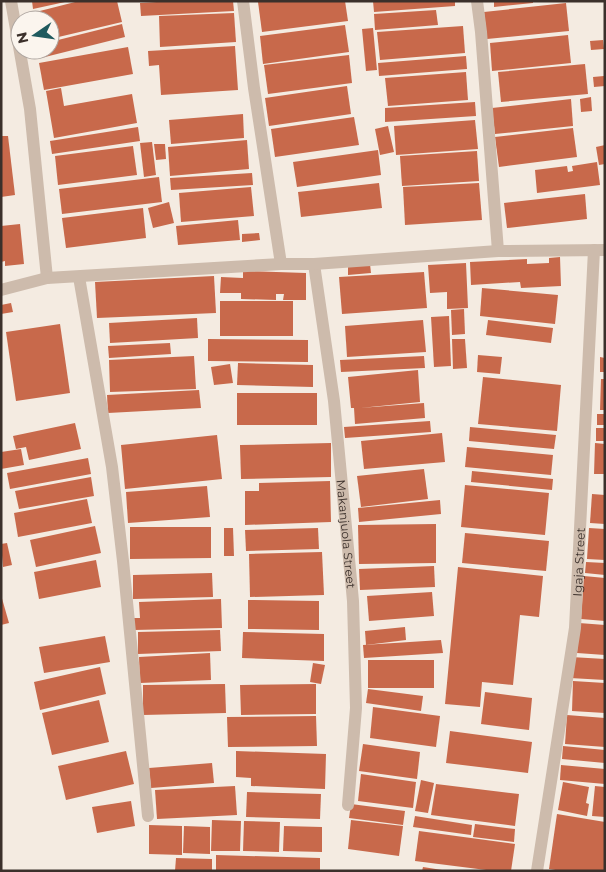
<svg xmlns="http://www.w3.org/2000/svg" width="606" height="872" font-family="Montserrat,sans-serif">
	<rect width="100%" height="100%" fill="#f4ebe1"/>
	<!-- building -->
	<g fill="#c8694b">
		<path d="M 32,1 L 65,1 L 65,2 L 33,9 Z"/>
		<path d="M 79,1 L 117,1 L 122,22 L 50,39 L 50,20 L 34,20 L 32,13 Z"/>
		<path d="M 173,1 L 233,1 L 234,11 L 141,16 L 140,3 Z"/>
		<path d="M 268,1 L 345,1 L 348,21 L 262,32 L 258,2 Z"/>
		<path d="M 373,1 L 455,1 L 455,6 L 374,12 Z"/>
		<path d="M 494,1 L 533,1 L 533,3 L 494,7 Z"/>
		<path d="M 566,3 L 569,31 L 487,39 L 484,12 Z"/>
		<path d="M 436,10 L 438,25 L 375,30 L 374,14 Z"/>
		<path d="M 234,13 L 236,42 L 160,47 L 159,16 Z"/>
		<path d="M 122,24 L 125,37 L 41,58 L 39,50 L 50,50 L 50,42 Z"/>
		<path d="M 345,25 L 349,52 L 263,64 L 260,36 Z"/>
		<path d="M 463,26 L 465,53 L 380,60 L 377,32 Z"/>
		<path d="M 373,28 L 377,70 L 366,71 L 362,29 Z"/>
		<path d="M 568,35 L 571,63 L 492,71 L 490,43 Z"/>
		<path d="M 603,40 L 604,49 L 591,50 L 590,41 Z"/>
		<path d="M 235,46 L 238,90 L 161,95 L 159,65 L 149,66 L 148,51 Z"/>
		<path d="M 128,47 L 133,74 L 44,90 L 39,63 Z"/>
		<path d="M 349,55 L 352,83 L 268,94 L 264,65 Z"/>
		<path d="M 466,56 L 467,69 L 379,76 L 378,63 Z"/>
		<path d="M 585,64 L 588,94 L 501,102 L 498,72 Z"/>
		<path d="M 466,72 L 468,100 L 388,106 L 385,78 Z"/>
		<path d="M 604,76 L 605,86 L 594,87 L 593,77 Z"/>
		<path d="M 347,86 L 351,114 L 269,126 L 265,98 Z"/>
		<path d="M 61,88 L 64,106 L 132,94 L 137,123 L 54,138 L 46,91 Z"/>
		<path d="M 591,97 L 592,111 L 581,112 L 580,99 Z"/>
		<path d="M 571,99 L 573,126 L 495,134 L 492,108 Z"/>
		<path d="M 475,102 L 476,116 L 385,122 L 385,108 Z"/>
		<path d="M 243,114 L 244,138 L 171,144 L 169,120 Z"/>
		<path d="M 354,117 L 359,145 L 275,157 L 271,129 Z"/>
		<path d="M 475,120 L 478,149 L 396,155 L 394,126 Z"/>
		<path d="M 388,126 L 394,152 L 380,155 L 375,129 Z"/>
		<path d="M 138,127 L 140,141 L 52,154 L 50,141 Z"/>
		<path d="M 573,128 L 577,157 L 499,167 L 495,137 Z"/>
		<path d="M 1,136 L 8,136 L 15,195 L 1,197 Z"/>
		<path d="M 247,140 L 249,169 L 170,176 L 168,147 Z"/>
		<path d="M 152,142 L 156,175 L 144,177 L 140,143 Z"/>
		<path d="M 154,144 L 165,144 L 166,159 L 156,160 Z"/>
		<path d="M 605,145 L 605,164 L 599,165 L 596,147 Z"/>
		<path d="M 133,146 L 137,175 L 58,185 L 55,156 Z"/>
		<path d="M 378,150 L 381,175 L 297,187 L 293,162 Z"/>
		<path d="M 477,151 L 479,181 L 402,186 L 400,156 Z"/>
		<path d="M 597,162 L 600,185 L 537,193 L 535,170 L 567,166 L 568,172 L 573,171 L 572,166 Z"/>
		<path d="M 252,173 L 253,185 L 171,190 L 170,178 Z"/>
		<path d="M 159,177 L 162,202 L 62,214 L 59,189 Z"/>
		<path d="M 379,183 L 382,208 L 301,217 L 298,192 Z"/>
		<path d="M 479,183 L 482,220 L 405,225 L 403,187 Z"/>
		<path d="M 251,187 L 254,216 L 181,222 L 179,193 Z"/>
		<path d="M 585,194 L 587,219 L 507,228 L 504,203 Z"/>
		<path d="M 169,202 L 174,223 L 153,228 L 148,208 Z"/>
		<path d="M 143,208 L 146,238 L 66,248 L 62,218 Z"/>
		<path d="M 238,220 L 240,240 L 178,245 L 176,226 Z"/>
		<path d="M 20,224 L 24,264 L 5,266 L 5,261 L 1,262 L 1,226 Z"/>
		<path d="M 259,233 L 260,240 L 242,242 L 242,234 Z"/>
		<path d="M 560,257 L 561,286 L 521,288 L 520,282 L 471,285 L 470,262 L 527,259 L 527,264 L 549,263 L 549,258 Z"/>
		<path d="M 466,263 L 468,308 L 447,309 L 447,292 L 430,293 L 428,265 Z"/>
		<path d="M 370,264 L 371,273 L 348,275 L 348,266 Z"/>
		<path d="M 243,271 L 306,273 L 306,300 L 283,300 L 284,294 L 276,294 L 276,300 L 241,299 L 241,293 L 220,293 L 221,277 L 243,278 Z"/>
		<path d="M 424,272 L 427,308 L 342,314 L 339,277 Z"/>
		<path d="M 214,276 L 216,313 L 97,318 L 95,282 Z"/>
		<path d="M 482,288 L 558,295 L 555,324 L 480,316 Z"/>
		<rect x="220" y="301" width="73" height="35"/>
		<path d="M 11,303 L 13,312 L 1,314 L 1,305 Z"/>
		<path d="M 464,309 L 465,334 L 452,335 L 451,310 Z"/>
		<path d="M 449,316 L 451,366 L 434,367 L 431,317 Z"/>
		<path d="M 197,318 L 198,338 L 110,343 L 109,323 Z"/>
		<path d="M 423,320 L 426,352 L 347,357 L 345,326 Z"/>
		<path d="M 488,320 L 553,328 L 551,343 L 486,335 Z"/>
		<path d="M 60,324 L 70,393 L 16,401 L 6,332 Z"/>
		<path d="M 208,339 L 308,340 L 308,362 L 208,361 Z"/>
		<path d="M 452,339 L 465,339 L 467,368 L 453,369 Z"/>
		<path d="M 170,343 L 171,354 L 109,358 L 108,346 Z"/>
		<path d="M 478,355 L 502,357 L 500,374 L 477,372 Z"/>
		<path d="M 194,356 L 196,389 L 110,392 L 109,360 Z"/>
		<path d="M 424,356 L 425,368 L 341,372 L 340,360 Z"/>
		<path d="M 600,357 L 605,358 L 605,372 L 600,372 Z"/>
		<path d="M 238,363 L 313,365 L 313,387 L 237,385 Z"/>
		<path d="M 230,364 L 233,383 L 214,385 L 211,367 Z"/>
		<path d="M 418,370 L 420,402 L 360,408 L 424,403 L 425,418 L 355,424 L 354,408 L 351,408 L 348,377 Z"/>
		<path d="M 483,377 L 561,385 L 557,431 L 478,424 Z"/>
		<path d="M 601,379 L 605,379 L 605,410 L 600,410 Z"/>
		<path d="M 199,390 L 201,408 L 108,413 L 107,395 Z"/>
		<rect x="237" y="393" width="80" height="32"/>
		<rect x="597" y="414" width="8" height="11"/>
		<path d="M 430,421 L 431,432 L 345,438 L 344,427 Z"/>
		<path d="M 75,423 L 81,449 L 29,460 L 26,447 L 16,449 L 13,436 Z"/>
		<path d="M 470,427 L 556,435 L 554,449 L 469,441 Z"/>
		<rect x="596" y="428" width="9" height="13"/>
		<path d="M 442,433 L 445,462 L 364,469 L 361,441 Z"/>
		<path d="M 217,435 L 222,479 L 125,489 L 121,445 Z"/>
		<path d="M 331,443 L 331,477 L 241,479 L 240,445 Z"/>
		<path d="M 595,443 L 605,444 L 605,474 L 594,474 Z"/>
		<path d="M 467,447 L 553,455 L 551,475 L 465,467 Z"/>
		<path d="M 21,449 L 24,465 L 1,469 L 1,452 Z"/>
		<path d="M 88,458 L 91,474 L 10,489 L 7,473 Z"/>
		<path d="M 424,469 L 428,499 L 361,507 L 357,476 Z"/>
		<path d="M 472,471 L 553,479 L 552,490 L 471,482 Z"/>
		<path d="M 91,477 L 94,496 L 19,509 L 15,491 Z"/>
		<path d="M 330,481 L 331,522 L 245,525 L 245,491 L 259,491 L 259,483 Z"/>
		<path d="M 465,485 L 549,493 L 545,535 L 461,527 Z"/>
		<path d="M 207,486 L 210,517 L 128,523 L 126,492 Z"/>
		<path d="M 592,494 L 605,495 L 605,524 L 590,523 Z"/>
		<path d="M 87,499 L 92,523 L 18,537 L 14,513 Z"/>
		<path d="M 440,500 L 441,514 L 359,522 L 358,508 Z"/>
		<path d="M 436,524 L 436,563 L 359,564 L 358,525 Z"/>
		<path d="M 95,526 L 101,553 L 36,567 L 30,540 Z"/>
		<path d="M 130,527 L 211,527 L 211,558 L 130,559 Z"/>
		<path d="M 224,528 L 233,528 L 234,556 L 224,556 Z"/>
		<path d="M 318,528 L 319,549 L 246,551 L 245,530 Z"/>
		<path d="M 589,528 L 605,529 L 605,560 L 587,559 Z"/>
		<path d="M 465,533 L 549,541 L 546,571 L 462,563 Z"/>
		<path d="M 7,543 L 12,565 L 3,567 L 1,544 Z"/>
		<path d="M 322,552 L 324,595 L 250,597 L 249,554 Z"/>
		<path d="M 96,560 L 101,587 L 39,599 L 34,572 Z"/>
		<path d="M 586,562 L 605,563 L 605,575 L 585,573 Z"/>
		<path d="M 434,566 L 435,587 L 360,590 L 359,569 Z"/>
		<path d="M 458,567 L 543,576 L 539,617 L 520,615 L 513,685 L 482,682 L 480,707 L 445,704 Z"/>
		<path d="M 212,573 L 213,597 L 133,599 L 133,575 Z"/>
		<path d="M 584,576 L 605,578 L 605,621 L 581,619 Z"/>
		<path d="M 432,592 L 434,616 L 369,621 L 367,596 Z"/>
		<path d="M 1,595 L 9,623 L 1,625 Z"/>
		<path d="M 221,599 L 222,628 L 134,630 L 134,618 L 140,618 L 139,602 Z"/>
		<path d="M 248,600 L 319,601 L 319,630 L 248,629 Z"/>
		<path d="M 579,623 L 605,625 L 605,655 L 577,653 Z"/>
		<path d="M 405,627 L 406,640 L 366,645 L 365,631 Z"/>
		<path d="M 220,630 L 221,651 L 138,654 L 138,632 Z"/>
		<path d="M 243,632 L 324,634 L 324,661 L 242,658 Z"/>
		<path d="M 105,636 L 110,662 L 44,673 L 39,647 Z"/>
		<path d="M 441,640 L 443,653 L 364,658 L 363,645 Z"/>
		<path d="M 210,653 L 211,680 L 140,683 L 139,657 Z"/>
		<path d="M 571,657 L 605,659 L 605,680 L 570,678 Z"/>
		<rect x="368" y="660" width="66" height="28"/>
		<path d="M 313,663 L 325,665 L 321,684 L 310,682 Z"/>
		<path d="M 100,667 L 106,694 L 40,710 L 34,682 Z"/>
		<path d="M 573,681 L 605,683 L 605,713 L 572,711 Z"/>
		<path d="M 225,684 L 226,713 L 143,715 L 143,685 Z"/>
		<path d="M 316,684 L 316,714 L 241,715 L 240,685 Z"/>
		<path d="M 368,689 L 423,696 L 421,711 L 366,703 Z"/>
		<path d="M 485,692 L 532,698 L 529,730 L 481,724 Z"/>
		<path d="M 99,700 L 109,742 L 52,755 L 42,713 Z"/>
		<path d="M 373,707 L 440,716 L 436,747 L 370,738 Z"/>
		<path d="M 567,715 L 605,718 L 605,747 L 565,744 Z"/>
		<path d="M 316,716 L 317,746 L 228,747 L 227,717 Z"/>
		<path d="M 450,731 L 532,742 L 528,773 L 446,763 Z"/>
		<path d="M 363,744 L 420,752 L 417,779 L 359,771 Z"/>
		<path d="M 563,746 L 605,750 L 605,763 L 562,759 Z"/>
		<path d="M 126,751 L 134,784 L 66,800 L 58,766 Z"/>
		<path d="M 236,751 L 326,754 L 325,789 L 251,786 L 251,778 L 236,777 Z"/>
		<path d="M 212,763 L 214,783 L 151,788 L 149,768 Z"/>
		<path d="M 561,765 L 605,769 L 605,784 L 560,780 Z"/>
		<path d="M 361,774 L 416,782 L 413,808 L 358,801 Z"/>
		<path d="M 421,780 L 434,783 L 428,813 L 415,811 Z"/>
		<path d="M 563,782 L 589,787 L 586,803 L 589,804 L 587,816 L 558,810 Z"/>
		<path d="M 436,784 L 519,794 L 515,826 L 431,815 Z"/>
		<path d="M 235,786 L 237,815 L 157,819 L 155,790 Z"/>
		<path d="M 595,786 L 605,787 L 605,817 L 592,816 Z"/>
		<path d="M 247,792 L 321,794 L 320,819 L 246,817 Z"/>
		<path d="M 131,801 L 135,826 L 97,833 L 92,807 Z"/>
		<path d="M 351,804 L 405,811 L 403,825 L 349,818 Z"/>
		<path d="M 557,814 L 605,822 L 605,871 L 562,871 L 549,869 Z"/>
		<path d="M 415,816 L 472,825 L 471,835 L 413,827 Z"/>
		<path d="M 212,820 L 241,821 L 240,851 L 211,851 Z"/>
		<path d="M 351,820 L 403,826 L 399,856 L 348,849 Z"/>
		<path d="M 244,821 L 280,822 L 279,852 L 243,851 Z"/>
		<path d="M 475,824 L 515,829 L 514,842 L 473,837 Z"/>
		<path d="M 149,825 L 182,826 L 182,855 L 149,854 Z"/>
		<path d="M 184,826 L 210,827 L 210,854 L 183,853 Z"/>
		<path d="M 284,826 L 322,827 L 322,852 L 283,851 Z"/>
		<path d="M 419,831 L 515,844 L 511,871 L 494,871 L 415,861 Z"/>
		<path d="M 216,855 L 320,858 L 320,871 L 216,871 Z"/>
		<path d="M 176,858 L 212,859 L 212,871 L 175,871 Z"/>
		<path d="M 423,867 L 442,870 L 441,871 L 422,871 Z"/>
	</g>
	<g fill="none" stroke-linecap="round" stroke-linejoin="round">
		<!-- minor -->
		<g stroke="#cdbbac" stroke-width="12">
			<path d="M 11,1 L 30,109 L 47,278"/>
			<path d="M 243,1 L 254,88 L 281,264"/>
			<path d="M 477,1 L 481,32 L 498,251"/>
			<path id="s1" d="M 314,264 L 334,401 L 353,601 L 356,708 L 348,805"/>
			<path d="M 79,277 L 112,467 L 123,561 L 148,816"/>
			<path d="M 1,290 L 47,278 L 281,264 L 314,264 L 498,251 L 605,250"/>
			<path id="s2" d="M 537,871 L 575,628 L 594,250"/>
		</g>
	</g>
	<g text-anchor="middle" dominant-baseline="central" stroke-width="4" stroke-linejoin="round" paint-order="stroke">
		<!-- street labels -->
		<g font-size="12" fill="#3b302b" stroke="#fbf5ee">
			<text stroke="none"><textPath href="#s1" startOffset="272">Makanjuola Street</textPath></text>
			<text stroke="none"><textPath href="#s2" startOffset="312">Igaja Street</textPath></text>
		</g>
	</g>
	<!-- border -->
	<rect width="606" height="872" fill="none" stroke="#3b302b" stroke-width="5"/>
	<!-- north arrow -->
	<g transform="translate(35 35) rotate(257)"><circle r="24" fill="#fbf5ee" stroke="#aea6a0"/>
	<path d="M0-4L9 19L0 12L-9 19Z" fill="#1f5a5e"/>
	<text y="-8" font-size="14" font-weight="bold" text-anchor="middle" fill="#3b302b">N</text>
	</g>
</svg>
